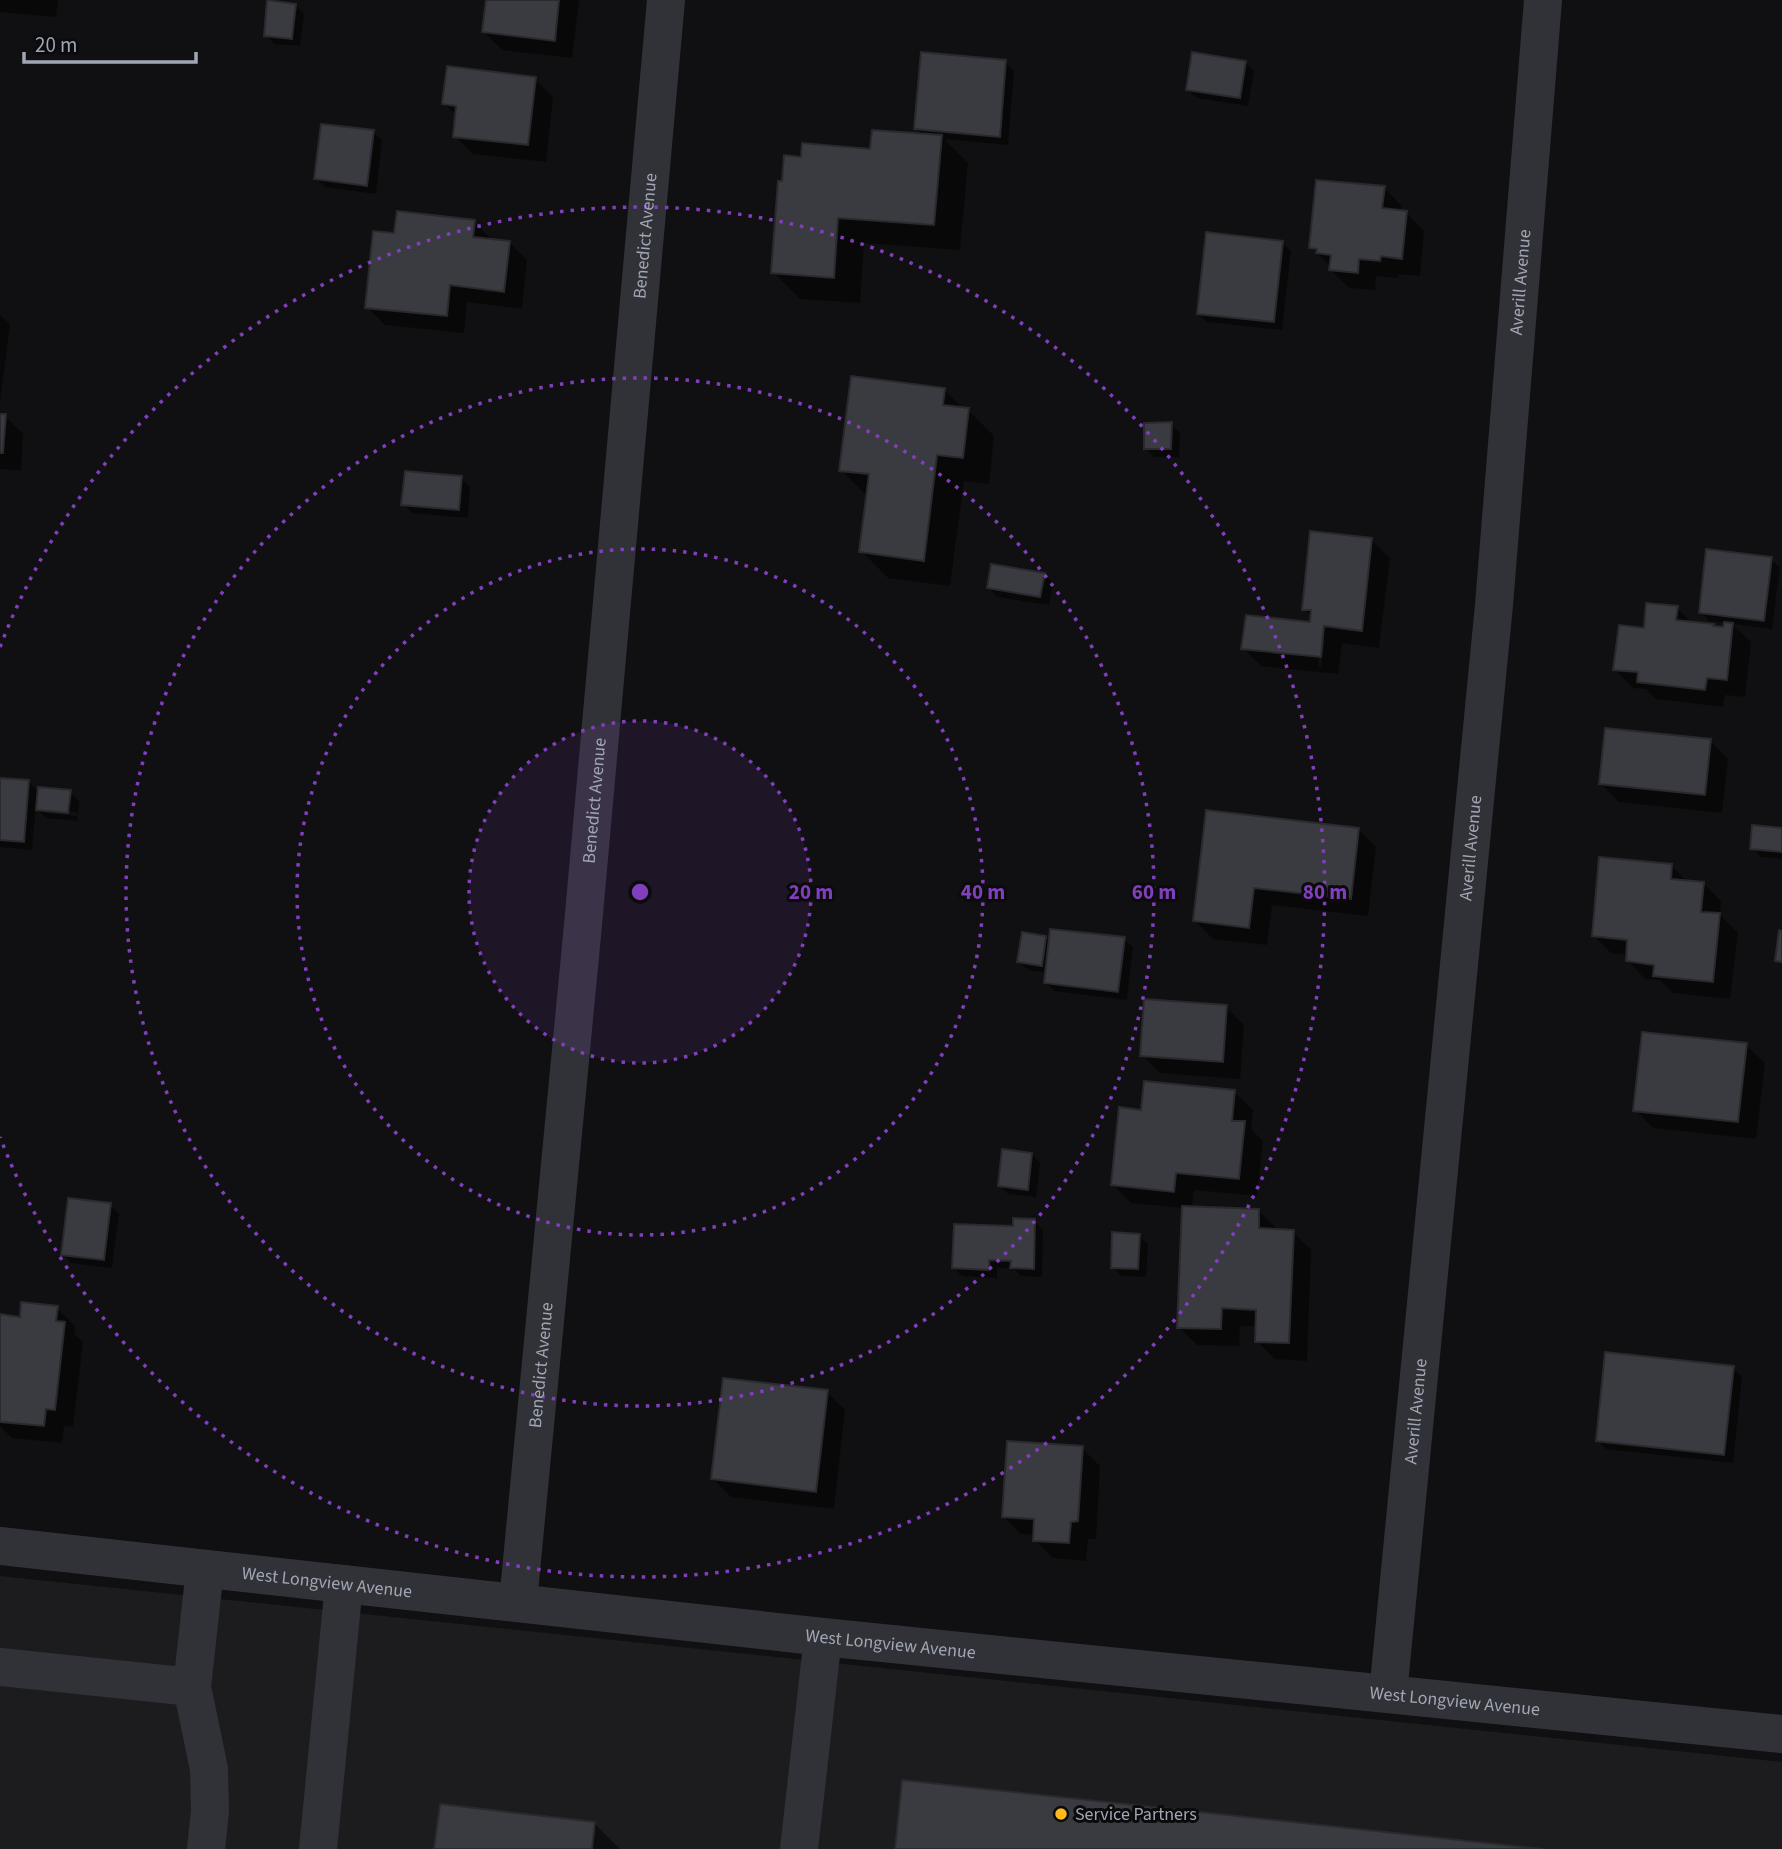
<svg xmlns="http://www.w3.org/2000/svg" width="1782" height="1849" font-family="'Source Sans 3',sans-serif">
	<rect width="100%" height="100%" fill="#101012"/>
	<!-- built -->
	<path fill="#1c1c1f" d="M 0,1576 L 1782,1762 L 1782,1849 L 0,1849 Z"/>
	<!-- shadow -->
	<g fill="#0007" fill-rule="evenodd">
		<path d="M 0,0 L 58,0 L 56,17 L 0,12 Z"/>
		<path d="M 488,0 L 579,0 L 572,58 L 502,50 L 484,32 Z"/>
		<path d="M 295,5 L 304,14 L 300,46 L 275,44 L 266,35 Z"/>
		<path d="M 1006,62 L 1014,71 L 1008,145 L 944,139 L 968,163 L 960,250 L 864,243 L 860,303 L 800,299 L 773,272 L 784,183 L 802,159 L 872,151 L 922,135 L 916,129 Z"/>
		<path d="M 1245,62 L 1254,71 L 1248,106 L 1196,98 L 1187,89 Z"/>
		<path d="M 535,79 L 553,97 L 546,162 L 473,154 L 455,136 L 457,116 L 444,103 Z"/>
		<path d="M 373,132 L 382,140 L 376,194 L 325,187 L 316,179 Z"/>
		<path d="M 1384,188 L 1402,206 L 1401,212 L 1406,212 L 1424,231 L 1420,276 L 1398,274 L 1398,278 L 1376,276 L 1375,290 L 1349,288 L 1331,270 L 1332,265 L 1329,265 L 1311,247 Z"/>
		<path d="M 474,222 L 493,241 L 509,242 L 527,260 L 522,309 L 467,302 L 464,333 L 385,325 L 367,307 L 396,235 Z"/>
		<path d="M 1282,242 L 1291,251 L 1282,330 L 1207,322 L 1198,314 Z"/>
		<path d="M 0,315 L 10,324 L 0,402 Z"/>
		<path d="M 944,390 L 964,409 L 968,410 L 994,436 L 989,484 L 964,481 L 950,586 L 888,578 L 861,551 L 868,497 L 841,470 Z"/>
		<path d="M 0,416 L 5,416 L 23,434 L 21,471 L 0,469 Z"/>
		<path d="M 1171,424 L 1180,433 L 1179,457 L 1154,457 L 1145,448 Z"/>
		<path d="M 461,478 L 470,487 L 468,518 L 412,513 L 403,504 Z"/>
		<path d="M 1371,540 L 1390,558 L 1379,648 L 1342,643 L 1338,674 L 1261,666 L 1243,648 L 1311,624 L 1312,617 L 1304,609 ZM 1321,639 L 1325,639 L 1321,666 L 1318,666 Z"/>
		<path d="M 1771,559 L 1780,568 L 1772,629 L 1732,624 L 1751,642 L 1745,697 L 1725,695 L 1723,707 L 1656,699 L 1646,689 L 1633,688 L 1615,670 L 1645,630 L 1677,608 L 1692,623 L 1725,629 L 1726,623 L 1709,621 L 1701,612 Z"/>
		<path d="M 1044,574 L 1053,583 L 1049,605 L 997,597 L 989,588 Z"/>
		<path d="M 1710,740 L 1728,759 L 1722,813 L 1619,802 L 1601,784 Z"/>
		<path d="M 0,779 L 29,782 L 39,793 L 70,792 L 79,801 L 77,821 L 46,818 L 36,807 L 32,850 L 0,847 ZM 45,809 L 77,812 L 77,816 L 45,813 Z"/>
		<path d="M 1358,829 L 1376,847 L 1368,916 L 1272,905 L 1267,945 L 1213,939 L 1195,921 Z"/>
		<path d="M 1782,830 L 1782,859 L 1761,857 L 1752,848 Z"/>
		<path d="M 1672,866 L 1687,882 L 1703,883 L 1721,901 L 1720,915 L 1738,933 L 1730,999 L 1673,993 L 1660,980 L 1645,979 L 1627,960 L 1628,955 L 1611,953 L 1593,935 Z"/>
		<path d="M 1045,938 L 1050,942 L 1124,939 L 1133,947 L 1127,1000 L 1054,991 L 1046,982 L 1047,973 L 1028,970 L 1019,961 Z"/>
		<path d="M 1226,1007 L 1244,1025 L 1240,1079 L 1160,1073 L 1142,1055 Z"/>
		<path d="M 1746,1045 L 1765,1063 L 1756,1139 L 1653,1128 L 1635,1110 Z"/>
		<path d="M 1234,1092 L 1253,1110 L 1251,1129 L 1263,1141 L 1257,1196 L 1194,1190 L 1192,1208 L 1259,1211 L 1277,1229 L 1293,1232 L 1311,1250 L 1307,1361 L 1275,1359 L 1257,1341 L 1258,1326 L 1240,1326 L 1239,1346 L 1197,1345 L 1179,1327 L 1183,1208 L 1131,1203 L 1113,1185 L 1143,1111 Z"/>
		<path d="M 1032,1154 L 1040,1163 L 1036,1197 L 1008,1194 L 1000,1185 Z"/>
		<path d="M 110,1205 L 119,1214 L 112,1268 L 71,1263 L 62,1254 Z"/>
		<path d="M 1034,1221 L 1043,1230 L 1042,1277 L 1021,1276 L 1014,1269 L 997,1268 L 997,1278 L 962,1276 L 954,1268 L 1014,1228 Z"/>
		<path d="M 1139,1236 L 1148,1244 L 1146,1277 L 1121,1276 L 1113,1267 Z"/>
		<path d="M 57,1308 L 75,1326 L 74,1334 L 83,1342 L 73,1427 L 64,1426 L 62,1443 L 12,1438 L 0,1426 L 0,1316 L 21,1319 Z"/>
		<path d="M 1733,1368 L 1742,1377 L 1733,1463 L 1606,1449 L 1598,1441 Z"/>
		<path d="M 827,1392 L 845,1410 L 834,1509 L 731,1497 L 713,1479 Z"/>
		<path d="M 1082,1448 L 1100,1466 L 1096,1539 L 1088,1539 L 1086,1561 L 1053,1558 L 1035,1540 L 1035,1535 L 1021,1534 L 1003,1516 Z"/>
		<path d="M 595,1824 L 620,1849 L 436,1849 Z"/>
	</g>
	<!-- building -->
	<g fill="#3a3b40" stroke="#2a2a2e" stroke-width="2">
		<path d="M 267,0 L 296,4 L 292,39 L 264,36 Z"/>
		<path d="M 486,0 L 559,0 L 555,41 L 482,32 Z"/>
		<path d="M 921,52 L 1006,60 L 1000,137 L 914,129 Z"/>
		<path d="M 1192,52 L 1246,61 L 1240,98 L 1186,90 Z"/>
		<path d="M 447,66 L 536,77 L 528,145 L 453,137 L 456,106 L 442,104 Z"/>
		<path d="M 321,124 L 374,130 L 367,186 L 314,179 Z"/>
		<path d="M 872,130 L 942,135 L 934,225 L 838,218 L 834,278 L 771,273 L 778,181 L 782,181 L 784,155 L 801,157 L 802,143 L 870,149 Z"/>
		<path d="M 1316,180 L 1385,186 L 1382,208 L 1407,211 L 1402,259 L 1381,256 L 1380,261 L 1359,259 L 1358,273 L 1329,270 L 1331,255 L 1316,253 L 1317,249 L 1309,248 Z"/>
		<path d="M 397,211 L 475,220 L 473,237 L 510,241 L 504,292 L 450,285 L 447,316 L 365,308 L 373,231 L 394,233 Z"/>
		<path d="M 1206,232 L 1283,241 L 1274,322 L 1197,314 Z"/>
		<path d="M 851,376 L 945,388 L 943,405 L 969,408 L 963,458 L 937,455 L 924,561 L 859,552 L 869,474 L 839,471 Z"/>
		<path d="M 0,414 L 6,414 L 3,453 L 0,453 Z"/>
		<path d="M 1172,422 L 1171,449 L 1144,449 L 1144,423 Z"/>
		<path d="M 405,471 L 462,476 L 459,510 L 401,505 Z"/>
		<path d="M 1310,531 L 1372,538 L 1362,631 L 1324,626 L 1321,657 L 1241,649 L 1246,615 L 1310,622 L 1311,610 L 1302,610 Z"/>
		<path d="M 1706,549 L 1772,557 L 1764,621 L 1699,613 Z"/>
		<path d="M 991,564 L 1045,573 L 1040,597 L 987,588 Z"/>
		<path d="M 1646,603 L 1678,606 L 1676,620 L 1714,624 L 1713,626 L 1723,627 L 1724,622 L 1733,623 L 1727,680 L 1707,678 L 1705,690 L 1637,682 L 1638,672 L 1613,670 L 1619,625 L 1644,628 Z"/>
		<path d="M 1605,728 L 1711,739 L 1705,795 L 1599,784 Z"/>
		<path d="M 0,778 L 29,780 L 24,842 L 0,840 Z"/>
		<path d="M 38,787 L 71,790 L 68,813 L 36,810 Z"/>
		<path d="M 1206,810 L 1359,828 L 1351,899 L 1254,888 L 1249,928 L 1193,921 Z"/>
		<path d="M 1752,825 L 1782,828 L 1782,852 L 1750,849 Z"/>
		<path d="M 1599,857 L 1672,864 L 1671,879 L 1704,882 L 1701,912 L 1720,913 L 1713,982 L 1653,976 L 1654,965 L 1626,961 L 1627,940 L 1592,936 Z"/>
		<path d="M 1050,929 L 1125,937 L 1118,992 L 1044,983 Z"/>
		<path d="M 1779,930 L 1782,931 L 1782,962 L 1775,961 Z"/>
		<path d="M 1022,932 L 1046,936 L 1042,966 L 1017,962 Z"/>
		<path d="M 1144,999 L 1227,1005 L 1223,1062 L 1140,1056 Z"/>
		<path d="M 1642,1032 L 1747,1043 L 1738,1122 L 1633,1111 Z"/>
		<path d="M 1144,1081 L 1235,1090 L 1232,1121 L 1245,1121 L 1239,1179 L 1176,1173 L 1174,1192 L 1111,1185 L 1119,1107 L 1141,1110 Z"/>
		<path d="M 1002,1149 L 1032,1153 L 1028,1190 L 998,1186 Z"/>
		<path d="M 68,1198 L 111,1203 L 104,1260 L 61,1255 Z"/>
		<path d="M 1182,1206 L 1259,1209 L 1259,1228 L 1294,1230 L 1289,1343 L 1255,1342 L 1256,1310 L 1222,1308 L 1221,1329 L 1177,1328 Z"/>
		<path d="M 1013,1218 L 1035,1219 L 1034,1269 L 1010,1268 L 1011,1261 L 989,1260 L 989,1270 L 952,1268 L 954,1224 L 1013,1226 Z"/>
		<path d="M 1112,1232 L 1140,1234 L 1138,1269 L 1111,1268 Z"/>
		<path d="M 21,1302 L 58,1306 L 56,1321 L 65,1322 L 55,1410 L 46,1409 L 44,1426 L 0,1422 L 0,1314 L 20,1317 Z"/>
		<path d="M 1605,1352 L 1734,1366 L 1724,1455 L 1596,1441 Z"/>
		<path d="M 723,1378 L 828,1390 L 816,1492 L 711,1479 Z"/>
		<path d="M 1007,1441 L 1083,1446 L 1078,1521 L 1071,1522 L 1069,1543 L 1033,1541 L 1034,1519 L 1002,1517 Z"/>
		<path d="M 902,1780 L 1543,1849 L 895,1849 Z"/>
		<path d="M 440,1804 L 595,1822 L 592,1849 L 434,1849 Z"/>
	</g>
	<g fill="none" stroke-linecap="round" stroke-linejoin="round">
		<!-- minor -->
		<g stroke="#313237" stroke-width="38">
			<path id="s1" d="M 0,1546 L 823,1637 L 1782,1734"/>
			<path d="M 205,1569 L 192,1687 L 209,1769 L 210,1811 L 206,1849"/>
			<path id="s2" d="M 518,1602 L 583,925 L 666,0"/>
			<path d="M 0,1667 L 192,1687"/>
			<path id="s3" d="M 1388,1694 L 1494,605 L 1543,0"/>
			<path d="M 318,1849 L 344,1584"/>
			<path d="M 799,1849 L 823,1637"/>
		</g>
	</g>
	<!-- distance rings -->
	<circle cx="640" cy="892" r="171" fill="#813ebd" fill-opacity=".12"/>
	<g fill="none" stroke="#813ebd" stroke-width="3.5" stroke-dasharray="3.5 7">
		<circle cx="640" cy="892" r="171"/>
		<circle cx="640" cy="892" r="343"/>
		<circle cx="640" cy="892" r="514"/>
		<path d="M0 647A685 685 0 1 1 0 1137"/>
	</g>
	<!-- markers -->
	<circle fill="#ffb91b" stroke="#0b0b0d" stroke-width="2.5" cx="1061" cy="1814" r="7"/>
	<g text-anchor="middle" dominant-baseline="central" stroke-width="6" stroke-linejoin="round" paint-order="stroke">
		<!-- street labels -->
		<g font-size="18" fill="#a0a6b4" stroke="#0b0b0d">
			<text stroke="none"><textPath href="#s2" startOffset="1372">Benedict Avenue</textPath></text>
			<text stroke="none"><textPath href="#s3" startOffset="1418">Averill Avenue</textPath></text>
			<text stroke="none"><textPath href="#s2" startOffset="805">Benedict Avenue</textPath></text>
			<text stroke="none"><textPath href="#s3" startOffset="850">Averill Avenue</textPath></text>
			<text stroke="none"><textPath href="#s2" startOffset="238">Benedict Avenue</textPath></text>
			<text stroke="none"><textPath href="#s3" startOffset="284">Averill Avenue</textPath></text>
			<text stroke="none"><textPath href="#s1" startOffset="329">West Longview Avenue</textPath></text>
			<text stroke="none"><textPath href="#s1" startOffset="896">West Longview Avenue</textPath></text>
			<text stroke="none"><textPath href="#s1" startOffset="1463">West Longview Avenue</textPath></text>
		</g>
		<!-- poi labels -->
		<g font-size="18" fill="#a0a6b4" stroke="#0b0b0d" text-anchor="start">
			<text x="1075" y="1814">Service Partners</text>
		</g>
	</g>
	<circle cx="640" cy="892" r="10" fill="#813ebd" stroke="#0b0b0d" stroke-width="3.5"/>
	<g font-size="21" text-anchor="middle" font-weight="bold" fill="#813ebd" stroke="#0b0b0d" stroke-width="6" stroke-linejoin="round" paint-order="stroke">
		<text x="811" y="899">20 m</text>
		<text x="983" y="899">40 m</text>
		<text x="1154" y="899">60 m</text>
		<text x="1325" y="899">80 m</text>
	</g>
	<!-- scale -->
	<path d="M24 52v10h172v-10" fill="none" stroke="#a0a6b4" stroke-width="3.5"/>
	<text x="35" y="52" font-size="21" fill="#a0a6b4" stroke="#0b0b0d" stroke-width="5" paint-order="stroke">20 m</text>
</svg>
